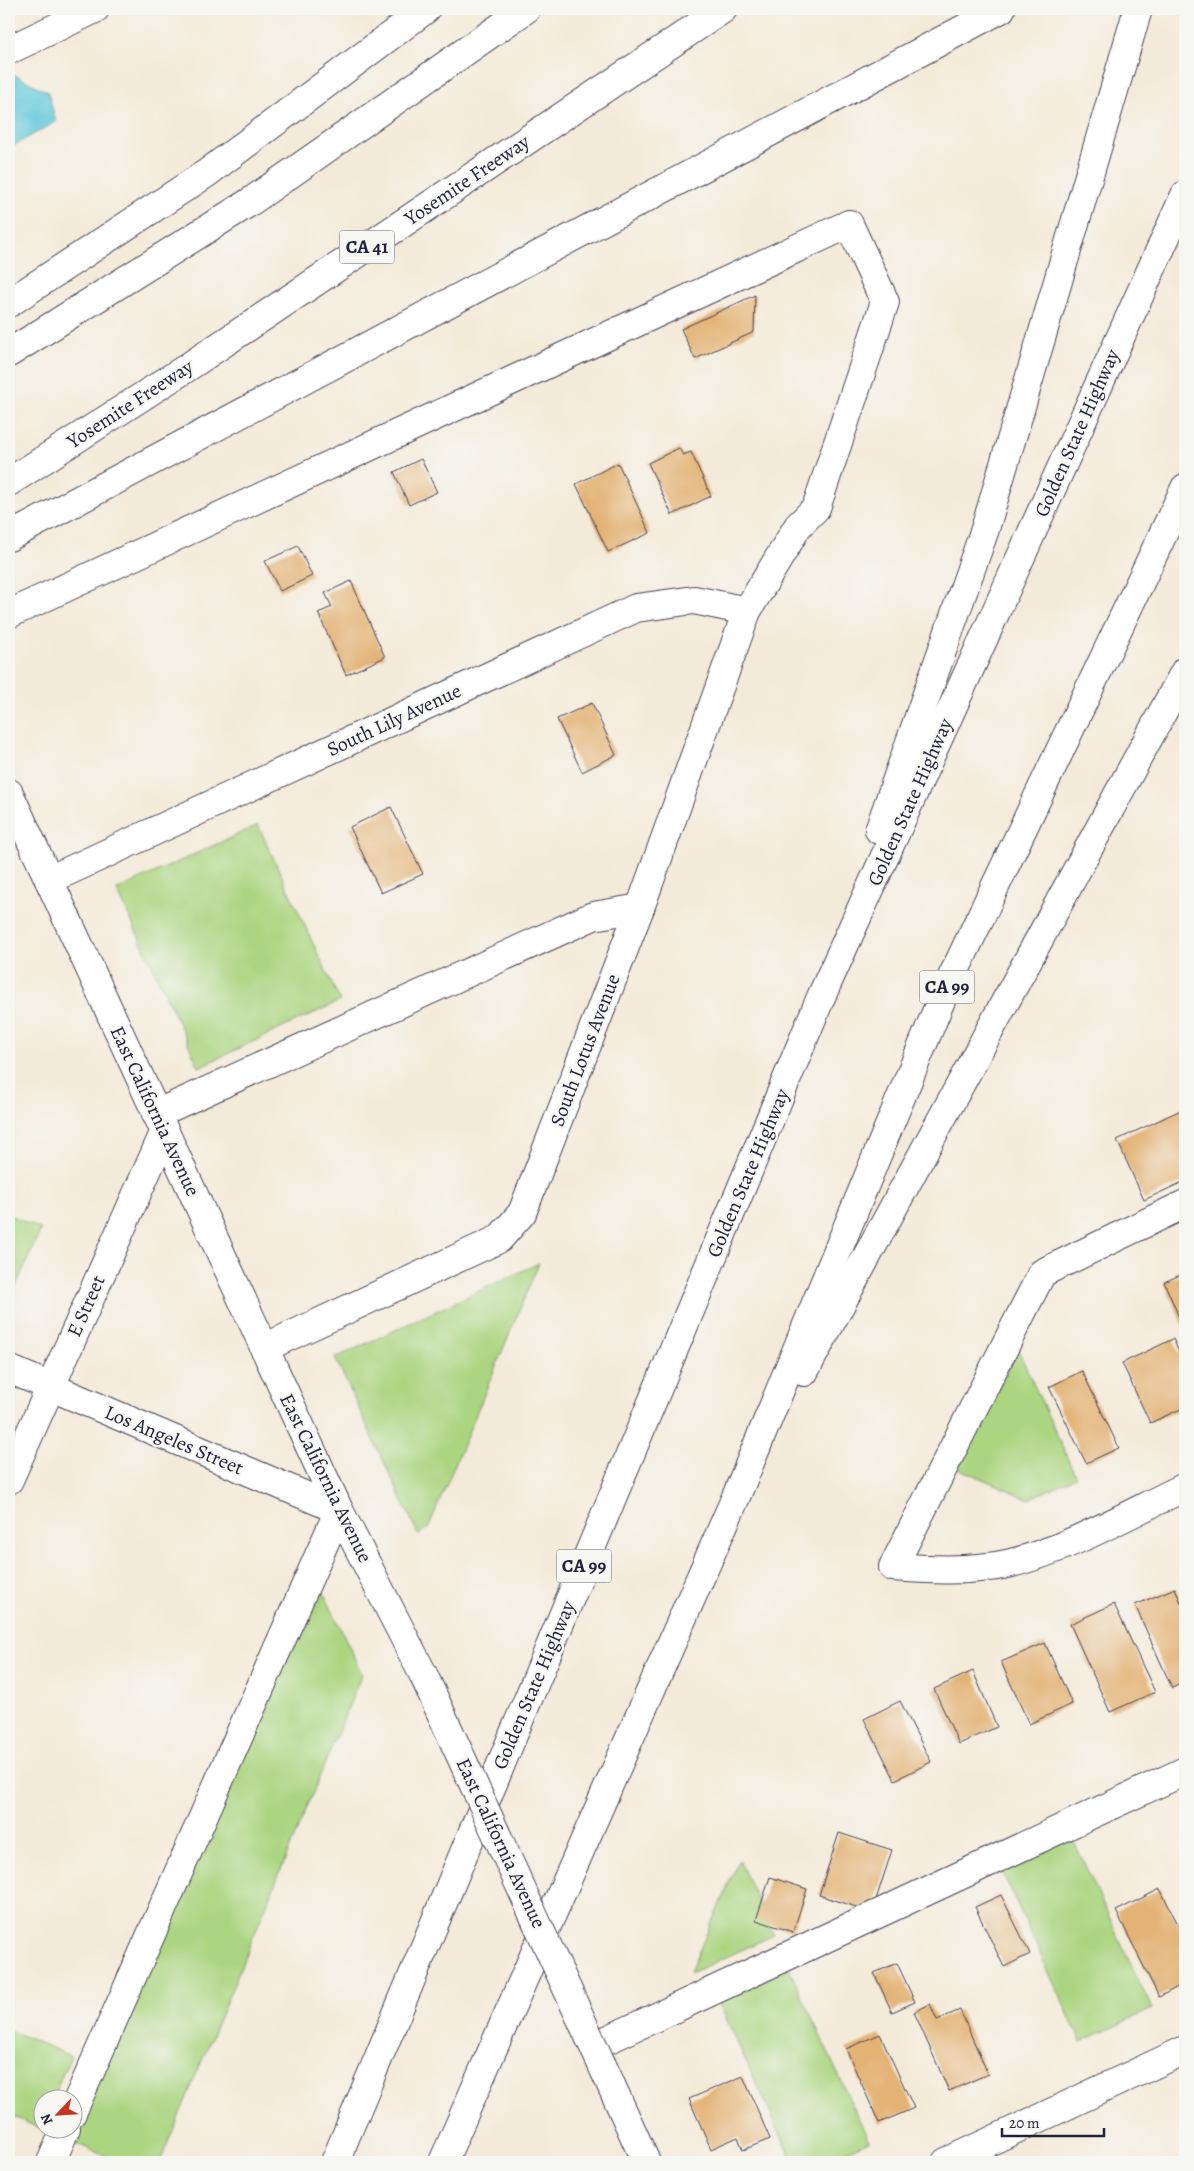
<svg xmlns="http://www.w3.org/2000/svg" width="1194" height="2171" font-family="Alegreya,serif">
	<rect width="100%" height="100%" fill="#f6f6f2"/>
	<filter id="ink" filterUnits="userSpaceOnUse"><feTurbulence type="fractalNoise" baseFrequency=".02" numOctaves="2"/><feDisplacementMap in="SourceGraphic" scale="10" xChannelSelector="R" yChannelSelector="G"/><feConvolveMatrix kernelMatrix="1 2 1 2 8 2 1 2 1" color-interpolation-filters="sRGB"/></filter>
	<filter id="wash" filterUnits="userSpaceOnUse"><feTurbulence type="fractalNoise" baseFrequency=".0096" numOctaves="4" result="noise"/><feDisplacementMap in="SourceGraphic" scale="20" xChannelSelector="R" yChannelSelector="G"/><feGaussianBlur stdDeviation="1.12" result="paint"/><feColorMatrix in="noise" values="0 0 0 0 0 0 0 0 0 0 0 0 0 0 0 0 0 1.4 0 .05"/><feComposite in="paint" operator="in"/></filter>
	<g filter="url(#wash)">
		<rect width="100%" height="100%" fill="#f4ead9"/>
		<!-- green -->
		<g fill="#acd581" stroke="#677c5e">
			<path d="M 258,825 L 340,1001 L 199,1067 L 117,890 Z"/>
			<path d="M 9,1215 L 41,1229 L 10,1300 L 9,1299 Z"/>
			<path d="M 539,1263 L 428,1529 L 418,1534 L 335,1358 Z"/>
			<path d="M 1018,1350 L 1076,1477 L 1029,1499 L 957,1468 Z"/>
			<path d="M 315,1574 L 362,1674 L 160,2162 L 119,2162 L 68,2140 Z"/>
			<path d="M 1070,1833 L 1152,2009 L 1081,2042 L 999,1865 Z"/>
			<path d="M 739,1860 L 774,1935 L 689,1974 Z"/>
			<path d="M 787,1964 L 869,2141 L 823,2162 L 793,2162 L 716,1997 Z"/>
			<path d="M 9,2030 L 71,2056 L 52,2098 L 42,2098 L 42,2121 L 39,2128 L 9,2115 Z"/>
		</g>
		<!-- water -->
		<path fill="#5ec8d9" stroke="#40758a" d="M 9,72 L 48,92 L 56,122 L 9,148 Z"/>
		<g id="blocks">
			<!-- building -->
			<g fill="#e3b275">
				<path d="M 755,295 L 754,332 L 695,359 L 681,329 Z"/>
				<path d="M 679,448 L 683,455 L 691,452 L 711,496 L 672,515 L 648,463 Z"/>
				<path d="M 421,459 L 437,492 L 409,505 L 394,472 Z"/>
				<path d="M 618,463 L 650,533 L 608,552 L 576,484 Z"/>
				<path d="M 298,546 L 312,576 L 280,591 L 265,561 Z"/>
				<path d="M 351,581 L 385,657 L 346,675 L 318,613 L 332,607 L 325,593 Z"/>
				<path d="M 592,703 L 616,755 L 582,772 L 557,719 Z"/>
				<path d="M 391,807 L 423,874 L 381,893 L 350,827 Z"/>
				<path d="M 1185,1108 L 1185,1181 L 1144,1200 L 1117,1140 Z"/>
				<path d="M 1185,1273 L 1185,1331 L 1164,1282 Z"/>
				<path d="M 1173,1339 L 1185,1366 L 1185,1407 L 1150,1423 L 1122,1363 Z"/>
				<path d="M 1082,1371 L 1119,1448 L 1086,1463 L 1049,1387 Z"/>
				<path d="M 1175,1588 L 1182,1605 L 1185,1603 L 1185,1682 L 1172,1688 L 1135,1605 Z"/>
				<path d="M 1114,1604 L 1155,1692 L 1110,1712 L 1070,1624 Z"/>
				<path d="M 1045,1643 L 1072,1704 L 1029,1724 L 1001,1662 Z"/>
				<path d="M 973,1671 L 997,1727 L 959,1744 L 934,1689 Z"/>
				<path d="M 900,1701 L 931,1762 L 895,1780 L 864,1719 Z"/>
				<path d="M 839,1833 L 892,1850 L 872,1912 L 819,1895 Z"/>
				<path d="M 770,1877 L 807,1889 L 793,1932 L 756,1920 Z"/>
				<path d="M 1160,1889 L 1185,1938 L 1185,1983 L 1159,1997 L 1116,1911 Z"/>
				<path d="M 1001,1895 L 1030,1954 L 1004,1967 L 975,1907 Z"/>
				<path d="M 897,1963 L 915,2002 L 892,2012 L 874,1973 Z"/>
				<path d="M 930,2004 L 937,2020 L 960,2010 L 988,2074 L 949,2091 L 914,2012 Z"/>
				<path d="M 880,2034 L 914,2108 L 879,2123 L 846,2049 Z"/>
				<path d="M 743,2076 L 770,2139 L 743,2150 L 738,2137 L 711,2149 L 689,2099 Z"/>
			</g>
		</g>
	</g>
	<g filter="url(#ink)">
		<use href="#blocks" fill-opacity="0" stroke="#424053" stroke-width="1"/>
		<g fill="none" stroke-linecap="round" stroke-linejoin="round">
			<!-- minor casing -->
			<g stroke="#424053" stroke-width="30">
				<g id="minor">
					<path d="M 9,50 L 95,9"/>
					<path d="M 9,614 L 849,224 L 885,302 L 816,508 L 798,526 L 747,611 L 640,908 L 522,1213 L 499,1239 L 264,1348"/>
					<path d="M 9,793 L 339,1510 L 424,1676"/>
					<path d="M 49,880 L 636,608 L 694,600 L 747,611"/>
					<path d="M 156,1114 L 593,916 L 640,908"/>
					<path d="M 1185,1204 L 1042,1273 L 893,1567 C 929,1570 971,1572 1007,1564 C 1065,1551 1130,1513 1185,1487"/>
					<path d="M 9,1369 L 339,1510 L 72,2113"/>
					<path d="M 9,1480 L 164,1133"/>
					<path d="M 594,2046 L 1185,1771"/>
					<path d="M 602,2065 L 646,2162"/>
					<path d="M 51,2162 L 66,2128"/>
					<path d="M 946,2162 L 1185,2050"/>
				</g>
			</g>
			<!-- highway casing -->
			<g stroke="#424053" stroke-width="30">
				<g id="highway">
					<path d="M 9,303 L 207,173 L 426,9"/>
					<path d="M 9,353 L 250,202 L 526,9"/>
					<path d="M 9,482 L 185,369 L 723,9"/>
					<path d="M 9,537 L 1001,9"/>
					<path d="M 879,830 L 985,529 L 1138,9"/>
					<path d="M 804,1372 L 1185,671"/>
					<path d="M 335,2162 L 821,997 L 1185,195"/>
					<path d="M 443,2162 L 735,1499 L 942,998 L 1185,488"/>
				</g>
			</g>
			<!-- minor -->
			<use href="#minor" stroke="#fff" stroke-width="28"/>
			<!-- highway -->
			<use href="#highway" stroke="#fff" stroke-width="28"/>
			<!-- minor-bridge casing -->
			<g stroke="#424053" stroke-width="30" stroke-linecap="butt">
				<path id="minor-bridge" d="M 424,1676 L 602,2065"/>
			</g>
			<!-- minor-bridge -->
			<use href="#minor-bridge" stroke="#fff" stroke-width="28"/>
		</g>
	</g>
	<g text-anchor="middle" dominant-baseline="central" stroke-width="5" stroke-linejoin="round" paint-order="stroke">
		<!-- shield labels -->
		<g fill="#f6f6f2" stroke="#626272" stroke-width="1">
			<rect x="339.5" y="230.5" width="55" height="33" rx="4"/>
			<rect x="919.5" y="970.5" width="55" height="33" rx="4"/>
			<rect x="556.5" y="1549.5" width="55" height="33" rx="4"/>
		</g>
		<g font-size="19" font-weight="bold" fill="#22223b">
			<text x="367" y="247">CA 41</text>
			<text x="947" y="987">CA 99</text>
			<text x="584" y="1566">CA 99</text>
		</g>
		<!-- street labels -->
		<g font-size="20" fill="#22223b" stroke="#f6f6f2">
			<text transform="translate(467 180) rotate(-34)">Yosemite Freeway</text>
			<text transform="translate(130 404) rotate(-33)">Yosemite Freeway</text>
			<text transform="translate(1077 433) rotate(-66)">Golden State Highway</text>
			<text transform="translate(394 720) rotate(-25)">South Lily Avenue</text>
			<text transform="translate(910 802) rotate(-66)">Golden State Highway</text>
			<text transform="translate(585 1050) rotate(-69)">South Lotus Avenue</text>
			<text transform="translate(155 1111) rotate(65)">East California Avenue</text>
			<text transform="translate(748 1173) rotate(-67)">Golden State Highway</text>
			<text transform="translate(86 1306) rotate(-66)">E Street</text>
			<text transform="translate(174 1440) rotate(23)">Los Angeles Street</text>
			<text transform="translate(326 1478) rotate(64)">East California Avenue</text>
			<text transform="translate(534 1685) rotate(-67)">Golden State Highway</text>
			<text transform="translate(501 1843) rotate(65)">East California Avenue</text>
		</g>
	</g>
	<!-- margin -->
	<rect width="1194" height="2171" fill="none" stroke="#f6f6f2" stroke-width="30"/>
	<!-- north arrow -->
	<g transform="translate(58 2114) rotate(245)"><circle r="24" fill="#f6f6f2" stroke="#a1a1a9"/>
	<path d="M0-4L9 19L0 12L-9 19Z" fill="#c8321e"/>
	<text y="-8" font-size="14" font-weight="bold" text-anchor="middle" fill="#22223b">N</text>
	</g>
	<!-- scale -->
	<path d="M1002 2128v8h102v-8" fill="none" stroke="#22223b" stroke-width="2.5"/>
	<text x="1009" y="2128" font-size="15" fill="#22223b" stroke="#f6f6f2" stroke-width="4" paint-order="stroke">20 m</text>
</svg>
